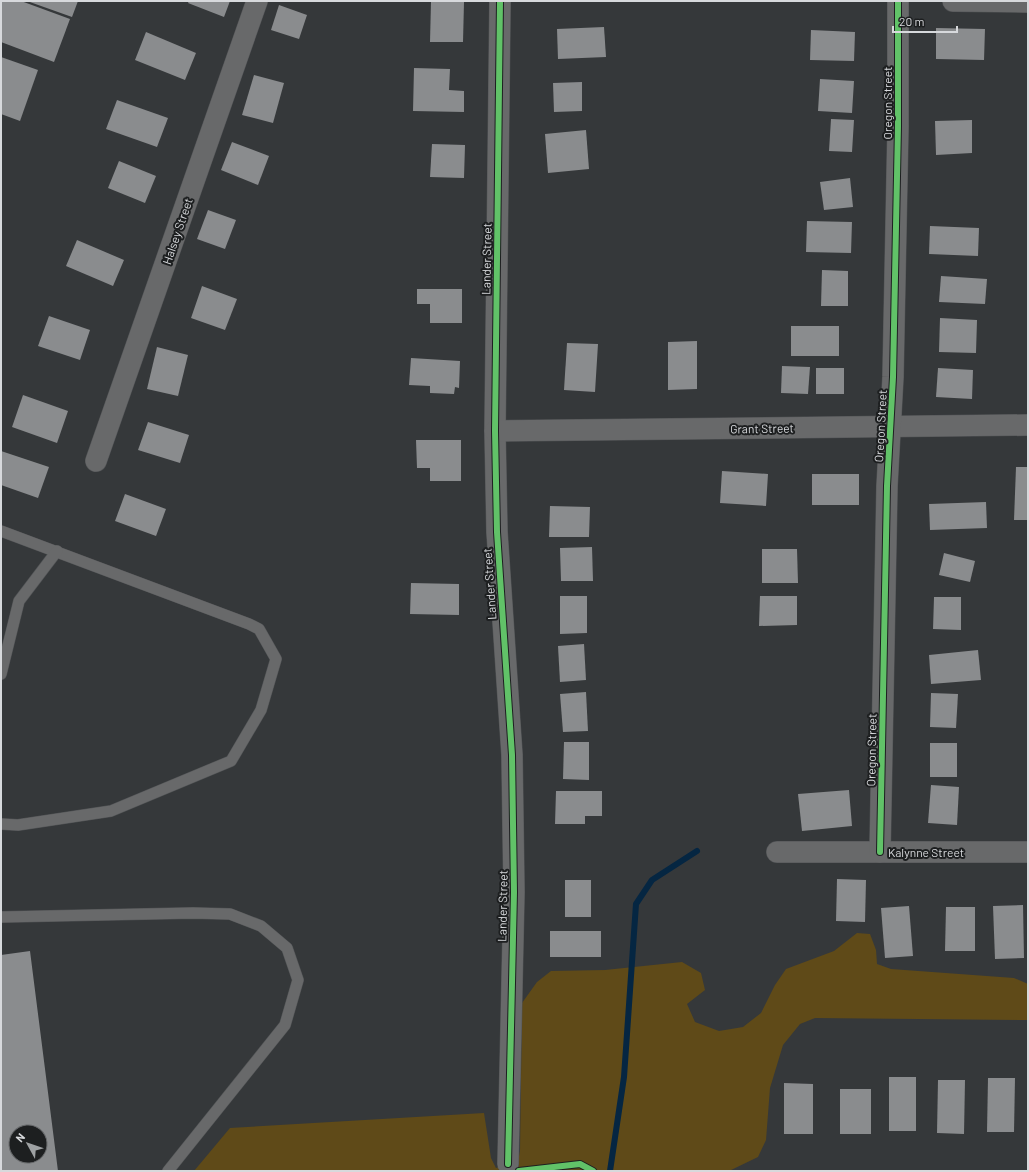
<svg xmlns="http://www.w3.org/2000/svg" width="1029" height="1172" font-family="Barlow,sans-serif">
	<rect width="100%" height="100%" fill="#35383a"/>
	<!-- green -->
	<path fill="#5f4a18" d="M 857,933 L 870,934 L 876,950 L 877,964 L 891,969 L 1014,978 L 1028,984 L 1028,1020 L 815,1018 L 800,1024 L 783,1045 L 770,1088 L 766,1140 L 758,1157 L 729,1171 L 194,1171 L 230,1128 L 484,1113 L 491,1158 L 496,1168 L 518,1161 L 520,1151 L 522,1003 L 537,982 L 551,971 L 605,970 L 682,962 L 701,973 L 705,990 L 687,1004 L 695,1022 L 719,1031 L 743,1027 L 761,1013 L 775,985 L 786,969 L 834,951 Z"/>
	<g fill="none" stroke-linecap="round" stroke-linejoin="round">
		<!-- stream -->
		<path stroke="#052642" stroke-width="6" d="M 610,1171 L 624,1077 L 636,904 L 652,880 L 697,851"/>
	</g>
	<!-- building -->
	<g fill="#8a8c8e" fill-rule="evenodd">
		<path d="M 1,1 L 21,1 L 70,19 L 54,62 L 1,42 Z"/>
		<path d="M 27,1 L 78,1 L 72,17 Z"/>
		<path d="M 189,1 L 230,1 L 224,17 L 188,3 Z"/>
		<path d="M 431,2 L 464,2 L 463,42 L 430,42 Z"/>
		<path d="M 279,5 L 307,15 L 299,39 L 271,30 Z"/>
		<path d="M 604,27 L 606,57 L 558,59 L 557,29 Z"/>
		<path d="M 936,28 L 985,29 L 984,60 L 936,59 Z"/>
		<path d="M 811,30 L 855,32 L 854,61 L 810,60 Z"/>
		<path d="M 146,32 L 196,53 L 185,80 L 135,60 Z"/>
		<path d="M 1,57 L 38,70 L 20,121 L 1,114 Z"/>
		<path d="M 414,68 L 450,69 L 449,90 L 464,91 L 464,112 L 413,111 Z"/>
		<path d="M 254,75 L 284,83 L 273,123 L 242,115 Z"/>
		<path d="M 820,79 L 854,81 L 852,113 L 818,111 Z"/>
		<path d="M 582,82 L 582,111 L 554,112 L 553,83 Z"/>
		<path d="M 117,100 L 168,118 L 157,147 L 106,129 Z"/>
		<path d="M 831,119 L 854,120 L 852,152 L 829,151 Z"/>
		<path d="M 972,120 L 972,153 L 936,155 L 935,121 Z"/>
		<path d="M 586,130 L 589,169 L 548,173 L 545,134 Z"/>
		<path d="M 232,142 L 269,156 L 258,185 L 221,170 Z"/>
		<path d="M 432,144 L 465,145 L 464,178 L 430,177 Z"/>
		<path d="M 119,161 L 156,176 L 145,203 L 108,188 Z"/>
		<path d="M 850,178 L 853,207 L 824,210 L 820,182 Z"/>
		<path d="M 208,210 L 236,220 L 225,249 L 197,239 Z"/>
		<path d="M 807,221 L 852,222 L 851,253 L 806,252 Z"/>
		<path d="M 930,226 L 979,228 L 978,256 L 929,254 Z"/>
		<path d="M 77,240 L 124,260 L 113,286 L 66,266 Z"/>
		<path d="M 822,270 L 848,271 L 848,306 L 821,306 Z"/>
		<path d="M 941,276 L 987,279 L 985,304 L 939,302 Z"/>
		<path d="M 202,286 L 237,299 L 225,330 L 191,318 Z"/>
		<path d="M 417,289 L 462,289 L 462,323 L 430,323 L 430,304 L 417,304 Z"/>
		<path d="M 49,316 L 90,330 L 80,360 L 38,346 Z"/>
		<path d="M 940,318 L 977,320 L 976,353 L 939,352 Z"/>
		<rect x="791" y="326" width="48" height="30"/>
		<path d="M 697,341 L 697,389 L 668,390 L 668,342 Z"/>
		<path d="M 567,343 L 598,344 L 595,392 L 564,390 Z"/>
		<path d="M 157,347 L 188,355 L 178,396 L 147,389 Z"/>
		<path d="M 411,358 L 460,361 L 459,388 L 455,387 L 454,394 L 430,393 L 430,386 L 409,385 Z"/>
		<path d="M 782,366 L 810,367 L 808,394 L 781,393 Z"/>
		<rect x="816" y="368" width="28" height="26"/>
		<path d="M 938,368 L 973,370 L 972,399 L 936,397 Z"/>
		<path d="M 23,395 L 68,411 L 57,443 L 12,427 Z"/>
		<path d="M 148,422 L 189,435 L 180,463 L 138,450 Z"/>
		<path d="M 416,440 L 461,440 L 461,481 L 430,481 L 430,468 L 417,468 Z"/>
		<path d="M 1,451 L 49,467 L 38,498 L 1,485 Z"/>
		<path d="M 1016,467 L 1028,467 L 1028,520 L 1014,520 Z"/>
		<path d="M 722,471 L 768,474 L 766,506 L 720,503 Z"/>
		<rect x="812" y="474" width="47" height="31"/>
		<path d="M 125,494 L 166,509 L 156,536 L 115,521 Z"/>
		<path d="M 986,502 L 987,528 L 930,530 L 929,504 Z"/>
		<path d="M 550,506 L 590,507 L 589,537 L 549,537 Z"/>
		<path d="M 592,547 L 593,581 L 561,581 L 560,548 Z"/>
		<path d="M 762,549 L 797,549 L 798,583 L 762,583 Z"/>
		<path d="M 944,553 L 975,561 L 970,582 L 939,575 Z"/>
		<path d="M 411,583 L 459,584 L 459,615 L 410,614 Z"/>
		<path d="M 560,596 L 587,596 L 587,633 L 560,634 Z"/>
		<path d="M 760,596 L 797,596 L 797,625 L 759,626 Z"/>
		<path d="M 934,597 L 961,597 L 961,630 L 933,629 Z"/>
		<path d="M 584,644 L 586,680 L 560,682 L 558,646 Z"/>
		<path d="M 978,650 L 981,680 L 931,684 L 929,655 Z"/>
		<path d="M 586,692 L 588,731 L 563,732 L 560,694 Z"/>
		<path d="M 931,693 L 958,694 L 956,728 L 930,727 Z"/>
		<path d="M 564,742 L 589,742 L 589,780 L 563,779 Z"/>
		<rect x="930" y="743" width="27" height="34"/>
		<path d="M 931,785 L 959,787 L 957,825 L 928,823 Z"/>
		<path d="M 849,790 L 852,826 L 802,831 L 798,794 Z"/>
		<path d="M 556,791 L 602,791 L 602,816 L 585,816 L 585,824 L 555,824 Z"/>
		<path d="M 837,879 L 866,880 L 865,922 L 836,921 Z"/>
		<rect x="565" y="880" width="26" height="37"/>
		<path d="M 1023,905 L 1024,958 L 995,959 L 993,906 Z"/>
		<path d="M 909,906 L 913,956 L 885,958 L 881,908 Z"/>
		<path d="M 946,907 L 975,907 L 975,951 L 945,951 Z"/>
		<rect x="550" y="931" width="51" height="26"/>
		<path d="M 30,951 L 58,1171 L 1,1171 L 1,955 ZM 16,1132 L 40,1132 L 40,1156 L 16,1156 Z"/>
		<rect x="889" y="1077" width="27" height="54"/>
		<path d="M 988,1078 L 1015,1078 L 1014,1132 L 987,1132 Z"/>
		<path d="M 938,1080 L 965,1080 L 964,1134 L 937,1133 Z"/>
		<path d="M 784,1083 L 813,1084 L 813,1134 L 784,1134 Z"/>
		<rect x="840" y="1089" width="31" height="45"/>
	</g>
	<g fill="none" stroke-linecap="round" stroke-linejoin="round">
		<!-- lane casing -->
		<g stroke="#525456" stroke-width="12">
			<g id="lane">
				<path d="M 1,531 L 249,624 L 259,629 L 276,659 L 261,710 L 231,761 L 111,811 L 18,825 L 1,824"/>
				<path d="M 1,674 L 19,601 L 57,551"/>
				<path d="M 1,917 L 193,913 L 230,914 L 261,926 L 287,948 L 298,980 L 285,1025 L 168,1171"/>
			</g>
		</g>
		<!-- street casing -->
		<g stroke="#525456" stroke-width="22">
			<g id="street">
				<path d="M 500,1 L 495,431 L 497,532 L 512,755 L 514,892 L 508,1164"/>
				<path d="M 953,1 L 1028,2"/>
				<path d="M 495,431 L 1028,425"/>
				<path d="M 96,461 L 257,1"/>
				<path d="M 777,852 L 1028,852"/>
				<path d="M 880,852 L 887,486 L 893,377 L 898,126 L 898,1"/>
			</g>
		</g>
		<!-- lane -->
		<use href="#lane" stroke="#68696a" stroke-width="11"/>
		<!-- street -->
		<use href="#street" stroke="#68696a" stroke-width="21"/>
		<!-- cycleway casing -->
		<g stroke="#1d1f20" stroke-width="8">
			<g id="cycleway">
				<path d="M 500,1 L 495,431 L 497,532 L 512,755 L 514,892 L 508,1164"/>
				<path d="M 880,852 L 887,486 L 893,377 L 898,126 L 898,1"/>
				<path d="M 519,1171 L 580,1164 L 593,1171"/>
			</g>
		</g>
		<!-- cycleway -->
		<use href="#cycleway" stroke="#61c268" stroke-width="6"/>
	</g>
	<g text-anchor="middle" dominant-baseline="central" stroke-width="4" stroke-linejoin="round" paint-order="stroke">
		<!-- street labels -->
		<g font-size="12" fill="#d7d9dc" stroke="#1d1f20">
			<text transform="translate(887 103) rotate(-90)">Oregon Street</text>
			<text transform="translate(177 231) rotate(-71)">Halsey Street</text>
			<text transform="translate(486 259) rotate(-89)">Lander Street</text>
			<text transform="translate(880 426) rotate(-87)">Oregon Street</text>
			<text transform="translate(762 428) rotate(-1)">Grant Street</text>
			<text transform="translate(489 584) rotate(-94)">Lander Street</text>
			<text transform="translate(871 750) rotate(-89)">Oregon Street</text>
			<text x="926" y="852">Kalynne Street</text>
			<text transform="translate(502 906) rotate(-89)">Lander Street</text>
		</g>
	</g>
	<!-- border -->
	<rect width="1029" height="1172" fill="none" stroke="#d7d9dc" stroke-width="4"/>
	<!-- north arrow -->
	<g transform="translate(28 1144) rotate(310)"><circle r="19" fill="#1d1f20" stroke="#67696b"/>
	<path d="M0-3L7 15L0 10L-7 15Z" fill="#9ea1a3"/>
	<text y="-6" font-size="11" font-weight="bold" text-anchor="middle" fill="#d7d9dc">N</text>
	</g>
	<!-- scale -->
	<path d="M893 26v6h64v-6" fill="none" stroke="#d7d9dc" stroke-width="2"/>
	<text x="899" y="26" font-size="12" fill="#d7d9dc" stroke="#1d1f20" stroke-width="3" paint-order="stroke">20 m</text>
</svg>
